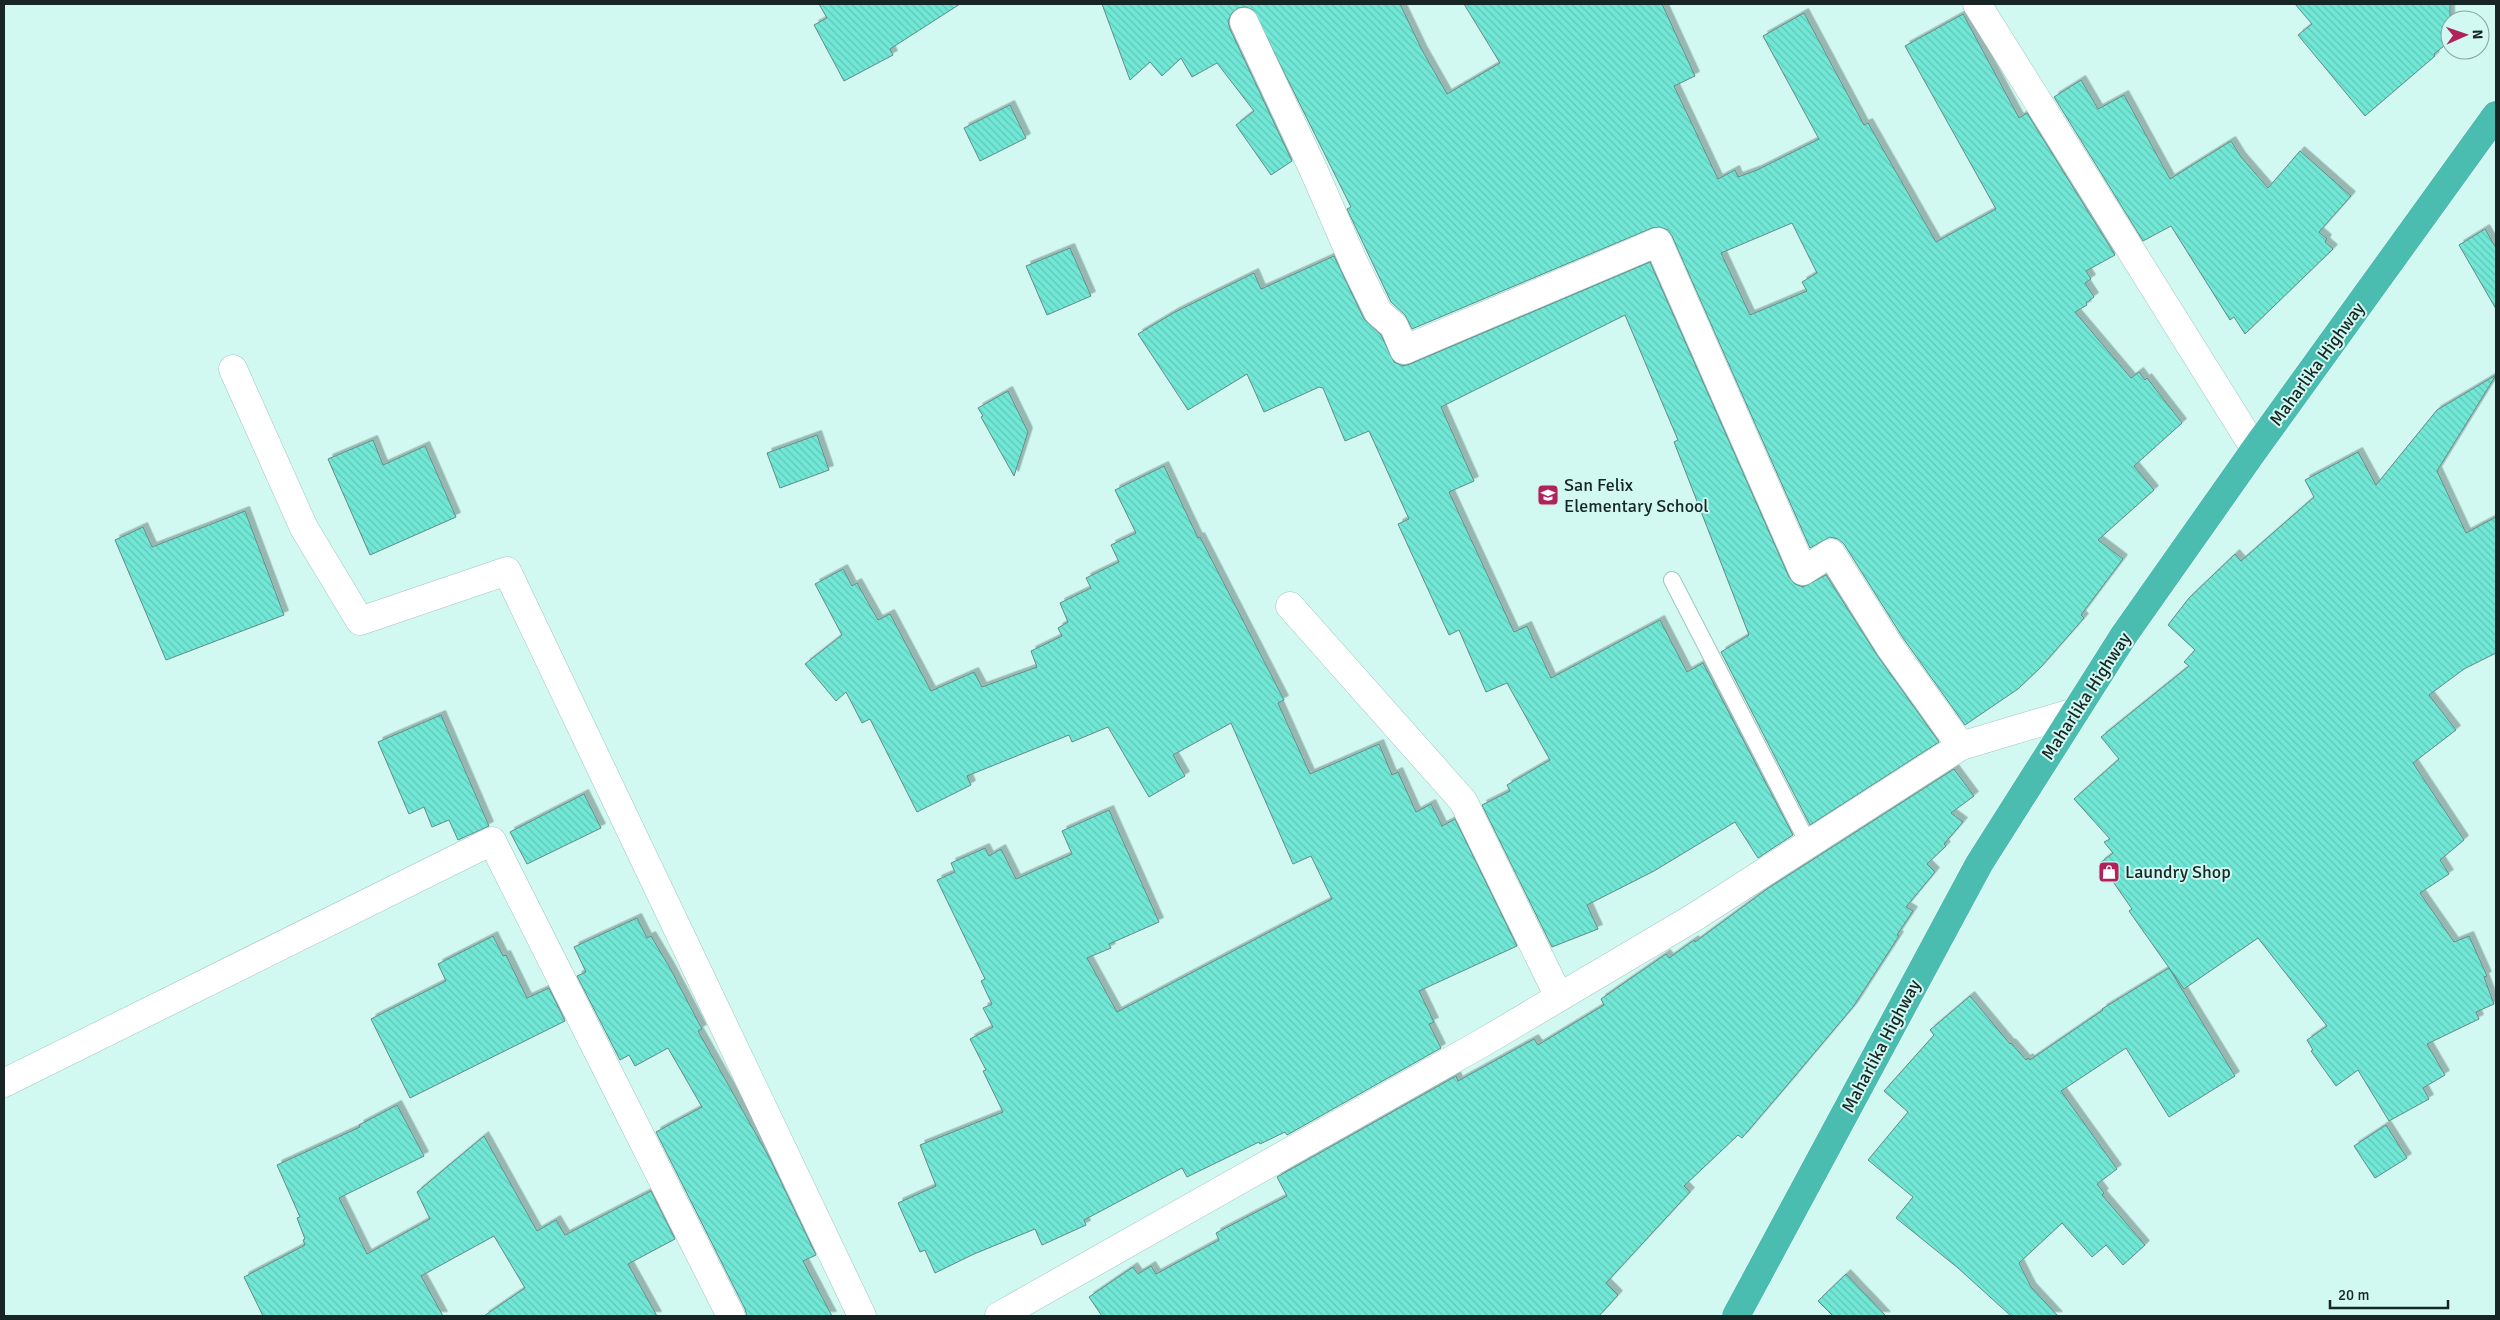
<svg xmlns="http://www.w3.org/2000/svg" width="2500" height="1320" font-family="Signika,sans-serif">
	<defs>
		<pattern id="building-back-hatch" width="6" height="6" patternUnits="userSpaceOnUse" patternTransform="scale(1.25)"><rect width="6" height="6" fill="#71e7d6"/><path d="M-1 5l2 2M0 0l6 6M5-1l2 2" fill="none" stroke="#61c6b8"/></pattern>
		<filter id="shadow"><feDropShadow dx="4.5" dy="-4.5" stdDeviation="0" flood-color="#0004"/></filter>
	</defs>
	<rect width="100%" height="100%" fill="#d1f9f2"/>
	<!-- building -->
	<g fill="url(#building-back-hatch)" stroke="#658a84" fill-rule="evenodd" filter="url(#shadow)">
		<path d="M 819,4 L 960,4 L 890,49 L 893,55 L 844,81 L 814,25 L 827,18 Z"/>
		<path d="M 1102,4 L 1400,4 L 1422,50 L 1447,94 L 1500,63 L 1464,4 L 1662,4 L 1695,76 L 1674,86 L 1718,179 L 1735,170 L 1738,177 L 1757,170 L 1819,139 L 1763,36 L 1804,13 L 1864,125 L 1868,123 L 1936,242 L 1996,209 L 1905,46 L 1963,14 L 2019,118 L 2027,113 L 2115,255 L 2086,271 L 2091,279 L 2085,283 L 2094,297 L 2086,303 L 2087,305 L 2075,312 L 2131,378 L 2139,372 L 2145,380 L 2147,378 L 2182,423 L 2134,466 L 2154,490 L 2098,540 L 2123,559 L 2081,615 L 2084,618 L 2041,667 L 2018,689 L 1965,725 L 1903,638 L 1844,544 L 1838,539 L 1830,537 L 1810,548 L 1672,236 L 1668,230 L 1660,227 L 1652,228 L 1412,329 L 1405,315 L 1391,302 L 1347,209 L 1351,207 L 1253,10 L 1246,7 L 1238,8 L 1232,13 L 1228,21 L 1230,29 L 1292,161 L 1271,175 L 1236,125 L 1254,111 L 1217,63 L 1192,77 L 1181,58 L 1162,76 L 1150,62 L 1130,80 ZM 1792,223 L 1817,273 L 1802,282 L 1807,291 L 1750,315 L 1721,253 Z"/>
		<path d="M 2295,4 L 2450,4 L 2450,41 L 2434,54 L 2435,56 L 2365,116 L 2298,35 L 2312,24 Z"/>
		<path d="M 2081,80 L 2098,109 L 2124,95 L 2170,179 L 2231,141 L 2241,157 L 2268,188 L 2300,151 L 2351,196 L 2319,232 L 2327,239 L 2325,242 L 2333,249 L 2245,334 L 2234,317 L 2230,320 L 2171,226 L 2143,241 L 2054,97 Z"/>
		<path d="M 1010,105 L 1026,138 L 980,161 L 964,128 Z"/>
		<path d="M 2485,229 L 2496,248 L 2496,309 L 2459,245 Z"/>
		<path d="M 1070,248 L 1091,296 L 1047,315 L 1026,266 Z"/>
		<path d="M 1334,256 L 1364,319 L 1381,335 L 1394,362 L 1403,366 L 1410,364 L 1650,262 L 1789,577 L 1795,584 L 1803,587 L 1826,575 L 1877,655 L 1939,742 L 1810,825 L 1721,652 L 1749,635 L 1674,442 L 1678,440 L 1625,315 L 1441,407 L 1474,481 L 1449,492 L 1514,632 L 1527,626 L 1551,678 L 1660,620 L 1687,672 L 1703,663 L 1793,835 L 1758,858 L 1735,822 L 1654,871 L 1587,905 L 1598,929 L 1552,947 L 1482,805 L 1510,791 L 1507,785 L 1550,760 L 1507,683 L 1486,692 L 1459,630 L 1449,635 L 1398,524 L 1409,519 L 1369,431 L 1345,441 L 1323,388 L 1319,387 L 1264,412 L 1247,374 L 1188,410 L 1138,334 L 1175,312 L 1254,273 L 1261,289 Z"/>
		<path d="M 2496,375 L 2437,471 L 2466,533 L 2496,517 L 2496,653 L 2464,669 L 2429,695 L 2456,730 L 2413,763 L 2464,840 L 2440,860 L 2449,874 L 2420,893 L 2454,942 L 2469,936 L 2487,976 L 2484,977 L 2494,1004 L 2476,1012 L 2479,1019 L 2427,1044 L 2445,1075 L 2423,1088 L 2429,1099 L 2389,1121 L 2358,1070 L 2336,1086 L 2311,1051 L 2313,1050 L 2307,1040 L 2327,1026 L 2258,938 L 2184,989 L 2129,911 L 2132,909 L 2100,863 L 2113,853 L 2104,842 L 2110,839 L 2074,799 L 2119,759 L 2101,737 L 2189,666 L 2184,662 L 2195,650 L 2168,625 L 2189,598 L 2235,554 L 2241,561 L 2314,497 L 2305,480 L 2358,452 L 2376,485 L 2437,410 Z"/>
		<path d="M 1008,391 L 1028,432 L 1014,476 L 981,417 L 983,416 L 978,408 Z"/>
		<path d="M 817,435 L 829,470 L 780,488 L 767,453 Z"/>
		<path d="M 373,440 L 383,465 L 425,446 L 456,517 L 370,555 L 328,459 Z"/>
		<path d="M 1164,466 L 1198,538 L 1200,537 L 1284,700 L 1278,703 L 1310,774 L 1379,744 L 1392,775 L 1398,772 L 1416,812 L 1431,804 L 1442,826 L 1455,819 L 1517,946 L 1419,991 L 1434,1022 L 1429,1024 L 1441,1048 L 1287,1135 L 1285,1132 L 1260,1144 L 1259,1142 L 1187,1177 L 1182,1168 L 1084,1220 L 1086,1225 L 1042,1245 L 1035,1229 L 974,1254 L 935,1273 L 925,1250 L 920,1252 L 898,1203 L 936,1186 L 920,1145 L 1003,1112 L 983,1071 L 986,1070 L 970,1039 L 993,1027 L 983,1008 L 992,1004 L 981,981 L 985,979 L 937,880 L 955,872 L 951,863 L 985,848 L 989,856 L 1001,849 L 1016,879 L 1072,854 L 1062,831 L 1109,810 L 1159,922 L 1109,944 L 1111,948 L 1087,958 L 1117,1012 L 1332,899 L 1311,856 L 1293,864 L 1231,723 L 1173,755 L 1185,776 L 1149,797 L 1108,727 L 1072,742 L 1069,735 L 967,776 L 971,785 L 917,812 L 870,719 L 862,723 L 846,692 L 836,701 L 805,664 L 842,635 L 815,584 L 843,569 L 852,586 L 857,583 L 878,620 L 890,614 L 931,691 L 974,672 L 982,687 L 1037,667 L 1031,651 L 1062,636 L 1058,628 L 1068,622 L 1060,603 L 1091,588 L 1086,578 L 1119,562 L 1111,545 L 1136,533 L 1115,490 Z"/>
		<path d="M 245,511 L 284,615 L 166,660 L 115,540 L 143,527 L 152,547 Z"/>
		<path d="M 441,715 L 489,826 L 458,840 L 449,820 L 432,827 L 424,807 L 409,814 L 378,742 Z"/>
		<path d="M 1954,769 L 1974,796 L 1951,813 L 1963,822 L 1944,844 L 1946,846 L 1927,864 L 1935,872 L 1906,907 L 1913,911 L 1897,935 L 1899,936 L 1853,1007 L 1789,1083 L 1742,1138 L 1738,1135 L 1684,1186 L 1690,1192 L 1606,1283 L 1618,1295 L 1599,1316 L 1102,1316 L 1089,1297 L 1133,1267 L 1138,1274 L 1151,1266 L 1156,1274 L 1219,1240 L 1216,1233 L 1287,1196 L 1277,1177 L 1456,1076 L 1458,1081 L 1534,1039 L 1538,1045 L 1604,1005 L 1601,999 L 1666,954 L 1669,958 L 1694,940 L 1695,942 L 1767,889 Z"/>
		<path d="M 584,794 L 601,828 L 527,864 L 510,832 Z"/>
		<path d="M 637,918 L 647,938 L 651,936 L 670,968 L 702,1029 L 698,1031 L 770,1159 L 816,1255 L 803,1261 L 832,1316 L 747,1316 L 745,1309 L 656,1132 L 702,1107 L 668,1048 L 635,1066 L 629,1055 L 620,1060 L 577,976 L 586,972 L 574,947 Z"/>
		<path d="M 493,936 L 503,956 L 506,955 L 527,998 L 549,988 L 565,1021 L 410,1098 L 371,1019 L 446,981 L 438,964 Z"/>
		<path d="M 2169,968 L 2235,1076 L 2169,1117 L 2126,1048 L 2061,1091 L 2117,1169 L 2097,1184 L 2104,1193 L 2102,1195 L 2145,1245 L 2123,1265 L 2106,1245 L 2092,1257 L 2062,1223 L 2019,1263 L 2031,1287 L 2058,1316 L 2011,1316 L 1958,1268 L 1896,1218 L 1913,1197 L 1868,1160 L 1908,1112 L 1884,1091 L 1934,1035 L 1930,1030 L 1970,996 L 2010,1044 L 2011,1043 L 2026,1060 L 2028,1058 L 2030,1060 L 2103,1010 L 2102,1009 Z"/>
		<path d="M 397,1105 L 424,1156 L 339,1198 L 367,1254 L 430,1219 L 417,1192 L 484,1136 L 537,1231 L 556,1220 L 565,1235 L 651,1191 L 675,1239 L 628,1264 L 657,1316 L 484,1316 L 525,1288 L 494,1236 L 421,1276 L 443,1316 L 263,1316 L 244,1277 L 305,1245 L 303,1240 L 305,1239 L 297,1218 L 300,1217 L 277,1165 L 360,1127 L 359,1125 Z"/>
		<path d="M 2386,1125 L 2407,1158 L 2375,1178 L 2354,1146 Z"/>
		<path d="M 1846,1274 L 1886,1316 L 1833,1316 L 1818,1301 Z"/>
	</g>
	<g fill="none" stroke-linecap="round" stroke-linejoin="round">
		<!-- service casing -->
		<g stroke="#9fc6bf" stroke-width="18">
			<path id="service" d="M 1672,580 L 1808,843"/>
		</g>
		<!-- minor casing -->
		<g stroke="#9fc6bf" stroke-width="29">
			<g id="minor">
				<path d="M 1977,4 L 2255,449"/>
				<path d="M 1244,22 L 1314,171 L 1354,263 L 1378,312 L 1394,326 L 1404,350 L 1658,242 L 1803,571 L 1831,553 L 1890,647 L 1961,746"/>
				<path d="M 233,369 L 304,528 L 360,621 L 507,571 L 862,1316"/>
				<path d="M 1290,606 L 1463,801 L 1559,997"/>
				<path d="M 4,1083 L 492,841 L 731,1316"/>
			</g>
		</g>
		<!-- tertiary casing -->
		<g stroke="#9fc6bf" stroke-width="29">
			<path id="tertiary" d="M 999,1316 L 1482,1043 L 1693,918 L 1961,746 L 2075,712"/>
		</g>
		<!-- trunk casing -->
		<g stroke="#fff" stroke-width="29">
			<path id="trunk" d="M 1736,1316 L 1979,864 L 2124,635 L 2255,449 L 2496,115"/>
		</g>
		<!-- service -->
		<use href="#service" stroke="#fff" stroke-width="16"/>
		<!-- minor -->
		<use href="#minor" stroke="#fff" stroke-width="28"/>
		<!-- tertiary -->
		<use href="#tertiary" stroke="#fff" stroke-width="28"/>
		<!-- trunk -->
		<use href="#trunk" stroke="#4abcb0" stroke-width="28"/>
	</g>
	<!-- icons -->
	<defs>
		<g id="school-square" transform="scale(1.125)"><rect x="-9" y="-9" width="18" height="18" rx="4" fill="#b0225a" stroke="#d1f9f2"/><path d="M0-5L7-2L0 1L-7-2ZM-4 1L0 2.5L4 1V4Q0 6-4 4Z" fill="#fff"/></g>
		<g id="shop-square" transform="scale(1.125)"><rect x="-9" y="-9" width="18" height="18" rx="4" fill="#b0225a" stroke="#d1f9f2"/><path d="M-5-2.5h2.3a2.7 3.5 0 0 1 5.4 0H5L5.5 6h-11ZM-1.5-2.5h3a1.5 2.3 0 0 0-3 0Z" fill="#fff"/></g>
	</defs>
	<g fill-rule="evenodd">
		<use href="#school-square" x="1548" y="495"/>
		<use href="#shop-square" x="2109" y="872"/>
	</g>
	<g text-anchor="middle" dominant-baseline="central" stroke-width="4" stroke-linejoin="round" paint-order="stroke">
		<!-- street labels -->
		<g font-size="18" fill="#172624" stroke="#d1f9f2">
			<text transform="translate(2317 364) rotate(-54)">Maharlika Highway</text>
			<text transform="translate(2086 696) rotate(-57)">Maharlika Highway</text>
			<text transform="translate(1881 1046) rotate(-62)">Maharlika Highway</text>
		</g>
		<!-- poi labels -->
		<g font-size="18" fill="#172624" stroke="#d1f9f2" text-anchor="start">
			<text x="1564" y="485">San Felix<tspan x="1564" dy="21">Elementary School</tspan></text>
			<text x="2125" y="872">Laundry Shop</text>
		</g>
	</g>
	<!-- border -->
	<rect width="2500" height="1320" fill="none" stroke="#172624" stroke-width="10"/>
	<!-- north arrow -->
	<g transform="translate(2465 35) rotate(88)"><circle r="24" fill="#d1f9f2" stroke="#87a5a0"/>
	<path d="M0-4L9 19L0 12L-9 19Z" fill="#b0225a"/>
	<text y="-8" font-size="14" font-weight="bold" text-anchor="middle" fill="#172624">N</text>
	</g>
	<!-- scale -->
	<path d="M2330 1300v8h118v-8" fill="none" stroke="#172624" stroke-width="2.5"/>
	<text x="2338" y="1300" font-size="15" fill="#172624" stroke="#d1f9f2" stroke-width="4" paint-order="stroke">20 m</text>
</svg>
